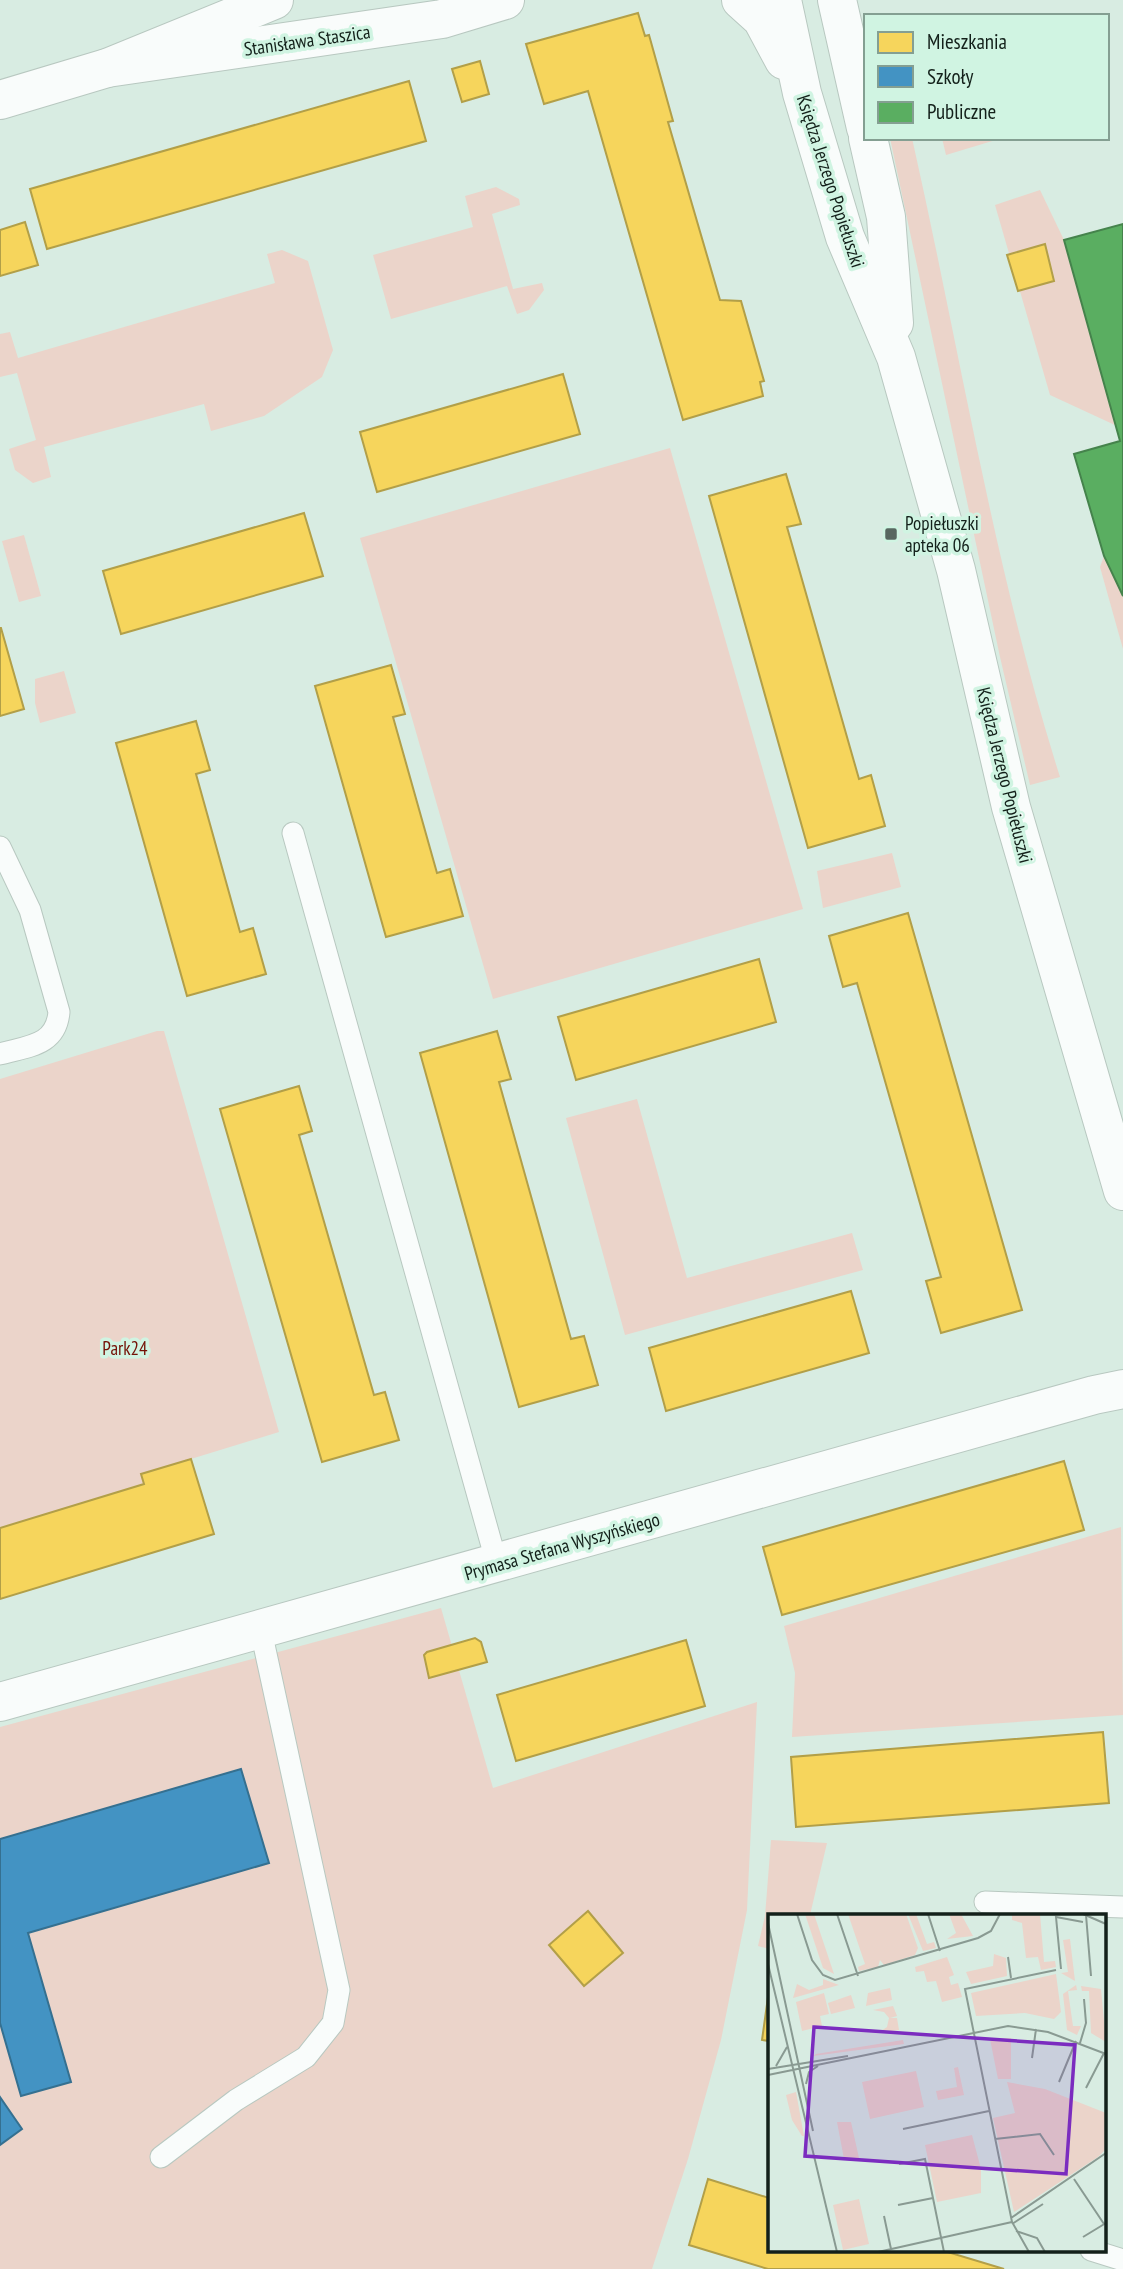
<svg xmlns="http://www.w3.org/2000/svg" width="1123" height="2269" font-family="'PT Sans Narrow',sans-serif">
	<rect width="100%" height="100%" fill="#d8ece2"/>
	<!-- green -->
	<g fill="#ebd4ca">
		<path d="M 890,138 L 912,138 C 960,351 994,569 1060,777 L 1030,785 L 1000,657 Z"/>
		<path d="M 942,138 L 999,138 L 999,139 L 946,155 Z"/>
		<path d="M 496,187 L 519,199 L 520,205 L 492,214 L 513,289 L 542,283 L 544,290 L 529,310 L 517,314 L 507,286 L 391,319 L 373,255 L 473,227 L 465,196 Z"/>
		<path d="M 1040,190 L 1064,240 L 1117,426 L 1050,395 L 995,205 Z"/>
		<path d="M 282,250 L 308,261 L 333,350 L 322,377 L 264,416 L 211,431 L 204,404 L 44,447 L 51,477 L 33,483 L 15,470 L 9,449 L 36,440 L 17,373 L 0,377 L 0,334 L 10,332 L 18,358 L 275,283 L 267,254 Z"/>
		<path d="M 670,448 L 803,909 L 493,999 L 360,538 Z"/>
		<path d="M 24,535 L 41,596 L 19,602 L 2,541 Z"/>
		<path d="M 1104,556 L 1123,596 L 1123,649 L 1100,567 Z"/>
		<path d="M 64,671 L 76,713 L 40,723 L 35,703 L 35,679 Z"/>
		<path d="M 892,853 L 901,887 L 823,908 L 817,871 Z"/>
		<path d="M 157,1031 L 164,1031 L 279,1432 L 142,1474 L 144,1484 L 0,1528 L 0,1079 Z"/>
		<path d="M 637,1099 L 687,1278 L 852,1233 L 863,1270 L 625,1335 L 566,1118 Z"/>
		<path d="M 1121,1527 L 1123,1715 L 792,1737 L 795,1673 L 784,1626 Z"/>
		<path d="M 441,1608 L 493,1788 L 757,1702 L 747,1910 L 721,2040 L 688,2159 L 652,2269 L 0,2269 L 0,1727 Z"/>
		<path d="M 771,1840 L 827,1843 L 810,1915 L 769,1916 L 769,1949 L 758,1946 L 765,1916 Z"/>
	</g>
	<!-- homes -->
	<g fill="#f6d55c" stroke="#b29f48" stroke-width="2">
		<path d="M 638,13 L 645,36 L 649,35 L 673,121 L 668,122 L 720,300 L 741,301 L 764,381 L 760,382 L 763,396 L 683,420 L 588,91 L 544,104 L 526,44 Z"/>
		<path d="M 480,61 L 489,94 L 462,102 L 452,69 Z"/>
		<path d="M 409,81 L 426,141 L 47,249 L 30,189 Z"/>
		<path d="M 25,222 L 38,265 L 0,276 L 0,230 Z"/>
		<path d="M 1045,244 L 1054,281 L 1018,291 L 1007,255 Z"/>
		<path d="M 563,374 L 580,434 L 377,492 L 360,432 Z"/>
		<path d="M 786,474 L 801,524 L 787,527 L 859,779 L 871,775 L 885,826 L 808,848 L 709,496 Z"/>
		<path d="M 304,513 L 323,576 L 121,634 L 103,571 Z"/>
		<path d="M 1,628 L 24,709 L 0,716 L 0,628 Z"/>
		<path d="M 391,665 L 405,714 L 393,717 L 437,873 L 450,869 L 463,916 L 386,937 L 315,686 Z"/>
		<path d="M 196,721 L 210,770 L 196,774 L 240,932 L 253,928 L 266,974 L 187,996 L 116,743 Z"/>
		<path d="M 908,913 L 1022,1310 L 941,1333 L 926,1281 L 941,1277 L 857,983 L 843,987 L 829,936 Z"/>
		<path d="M 759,959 L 776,1022 L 576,1080 L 558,1017 Z"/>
		<path d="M 497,1031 L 511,1079 L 499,1082 L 571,1339 L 584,1336 L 598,1385 L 519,1407 L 420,1053 Z"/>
		<path d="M 299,1086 L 312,1131 L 299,1135 L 374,1395 L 385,1392 L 399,1440 L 322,1462 L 220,1109 Z"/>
		<path d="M 851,1291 L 869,1353 L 666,1411 L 649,1348 Z"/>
		<path d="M 191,1459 L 214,1534 L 0,1599 L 0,1528 L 144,1484 L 141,1474 Z"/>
		<path d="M 1064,1461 L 1084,1530 L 782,1615 L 763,1547 Z"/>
		<path d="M 475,1638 L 481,1642 L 487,1662 L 429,1678 L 424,1655 L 427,1652 Z"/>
		<path d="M 686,1640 L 705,1706 L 516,1761 L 497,1695 Z"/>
		<path d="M 1103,1732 L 1109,1803 L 796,1827 L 791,1757 Z"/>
		<path d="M 588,1911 L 623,1953 L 584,1986 L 549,1945 Z"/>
		<path d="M 769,1990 L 769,2041 L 762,2040 Z"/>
		<path d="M 708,2179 L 769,2198 L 769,2250 L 941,2250 L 1004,2269 L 768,2269 L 689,2245 Z"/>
	</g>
	<!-- schools -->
	<g fill="#4393c3" stroke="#357090" stroke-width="2">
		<path d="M 241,1769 L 269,1863 L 28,1933 L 71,2082 L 21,2096 L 0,2023 L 0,1839 Z"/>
		<path d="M 0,2097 L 22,2129 L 0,2145 Z"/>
	</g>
	<!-- public -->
	<path fill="#5aae61" stroke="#45834c" stroke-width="2" d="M 1123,224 L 1123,596 L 1104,556 L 1074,454 L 1120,441 L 1064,240 Z"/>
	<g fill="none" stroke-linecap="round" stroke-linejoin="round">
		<!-- service casing -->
		<g stroke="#b8c8c0" stroke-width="23">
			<g id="service">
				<path d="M 293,833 L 497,1564"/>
				<path d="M 0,847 L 30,910 L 59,1012 C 56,1046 28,1046 0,1054"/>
				<path d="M 985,1902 L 1123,1907"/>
				<path d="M 161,2157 L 236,2100 L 306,2057 L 333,2023 L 339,1990 L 261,1631"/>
				<path d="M 1091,2250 L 1123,2260"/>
			</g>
		</g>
		<!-- minor casing -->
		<g stroke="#b8c8c0" stroke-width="40">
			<path id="minor" d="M 0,1702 L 1094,1395 L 1123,1389"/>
		</g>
		<!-- tertiary casing -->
		<g stroke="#b8c8c0" stroke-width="40">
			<g id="tertiary">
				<path d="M 741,0 L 762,19 L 784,60"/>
				<path d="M 782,0 L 802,93 L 845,237 L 896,357 L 956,570 L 1011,807 L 1123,1191"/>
				<path d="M 837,0 L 866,128"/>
				<path d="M 868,138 L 886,217 L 894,323"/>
			</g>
		</g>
		<!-- secondary casing -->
		<g stroke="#b8c8c0" stroke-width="40">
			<g id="secondary">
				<path d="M 107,68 L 442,19 L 505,0"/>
				<path d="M 0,100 L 107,68 L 274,0"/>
			</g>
		</g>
		<!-- service -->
		<use href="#service" stroke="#f9fcfb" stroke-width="21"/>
		<!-- minor -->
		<use href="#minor" stroke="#f9fcfb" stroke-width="38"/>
		<!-- tertiary -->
		<use href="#tertiary" stroke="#f9fcfb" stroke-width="38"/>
		<!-- secondary -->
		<use href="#secondary" stroke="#f9fcfb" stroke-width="38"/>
	</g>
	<!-- markers -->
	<rect fill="#586760" stroke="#d0f4e2" stroke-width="2.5" x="884" y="527" width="14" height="14" rx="3.5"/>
	<g text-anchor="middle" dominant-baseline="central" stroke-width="7" stroke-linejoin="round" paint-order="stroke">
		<!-- street labels -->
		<g font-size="19" fill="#13201a" stroke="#d0f4e2">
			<text transform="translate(307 40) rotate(-8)">Stanisława Staszica</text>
			<text transform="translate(831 181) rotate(72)">Księdza Jerzego Popiełuszki</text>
			<text transform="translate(1005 775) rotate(76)">Księdza Jerzego Popiełuszki</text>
			<text transform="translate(562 1546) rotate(-16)">Prymasa Stefana Wyszyńskiego</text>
		</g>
		<!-- poi labels -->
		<g font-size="19" fill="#13201a" stroke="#d0f4e2" text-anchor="start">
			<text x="905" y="523">Popiełuszki<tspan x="905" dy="22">apteka 06</tspan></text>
		</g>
		<!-- park labels -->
		<g font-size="19" fill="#741106" stroke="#d0f4e2">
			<text x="125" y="1348">Park24</text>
		</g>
	</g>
	<!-- overview -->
	<g transform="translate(768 1914)">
		<rect width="338" height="338" fill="#d8ece2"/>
		<path d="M 37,0 L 46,0 L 66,60 L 55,54 ZM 80,0 L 138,0 L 150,34 L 147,41 L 116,51 L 112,46 L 110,53 L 91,57 L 90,53 L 97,50 ZM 140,0 L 148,0 L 159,30 L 166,28 L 168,34 L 155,37 ZM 181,0 L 193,0 L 205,22 L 179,25 L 188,19 ZM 244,0 L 272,0 L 276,48 L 287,47 L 288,53 L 273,56 L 270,43 L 258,44 L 254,9 L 244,6 ZM 302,25 L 307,67 L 293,59 L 300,58 L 295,26 ZM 226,40 L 238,44 L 239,62 L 203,70 L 198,58 L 225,52 ZM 179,43 L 186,61 L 181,63 L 183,71 L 190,69 L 194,83 L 174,88 L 168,67 L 159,68 L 156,57 L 148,58 L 147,53 ZM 288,60 L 293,98 L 286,105 L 257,99 L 208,102 L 203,79 ZM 55,65 L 71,71 L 25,84 L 29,70 L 41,76 L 55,71 ZM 308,71 L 309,76 L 300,77 L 305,112 L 313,112 L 309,121 L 299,116 L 295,80 ZM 313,72 L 333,75 L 338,128 L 323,119 L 321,77 L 314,77 ZM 122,74 L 124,86 L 98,92 L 100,79 ZM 56,79 L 61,100 L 52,102 L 54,112 L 34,117 L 28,88 ZM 83,81 L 87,94 L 63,100 L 60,89 ZM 125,92 L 129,102 L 122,104 L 129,104 L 131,116 L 110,119 L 119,113 L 121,104 L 116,98 L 105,96 ZM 243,124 L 243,165 L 230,165 L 222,125 ZM 135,126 L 136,130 L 45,142 L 48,140 ZM 190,153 L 196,181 L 170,186 L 168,177 L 189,173 L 186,154 ZM 148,157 L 156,193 L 102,205 L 94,168 ZM 239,168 L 277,175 L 338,199 L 338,235 L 330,243 L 246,298 L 225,204 L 247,199 ZM 28,178 L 36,222 L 34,222 L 24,206 L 18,181 ZM 69,208 L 83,208 L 91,244 L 76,245 ZM 204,221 L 213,255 L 213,279 L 169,288 L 157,231 ZM 91,285 L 101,330 L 75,336 L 65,291 Z" fill="#ebd4ca"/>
		<path fill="none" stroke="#899a92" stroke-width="2" d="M 29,0 L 44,46 L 55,61 L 67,66 L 210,24 L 223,17 L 232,0M 69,0 L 90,62M 160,0 L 172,37M 315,0 L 338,10M 318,1 L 323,62M 0,9 L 45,217M 240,43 L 243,64M 0,50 L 69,338M 293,55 L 288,3 L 315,8M 312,129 L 318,109 L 316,85M 264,144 L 268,115M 8,152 L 19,133M 0,155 L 80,142M 0,161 L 240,112 L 280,118 L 338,140M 291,168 L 308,127M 38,170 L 41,158 L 50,152M 318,174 L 336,139M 135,215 L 221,197M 227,225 L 272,220 L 286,241M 131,250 L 157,245 L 176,338M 306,265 L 336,310M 130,291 L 165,284M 116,302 L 123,335M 243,304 L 338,239M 244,310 L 275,290M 248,317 L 269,324 L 277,338M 315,323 L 338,309M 110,338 L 244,308M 261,338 L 244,308 L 197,75 L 288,56"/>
		<path fill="#7b2cbf" fill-opacity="0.15" stroke="#7b2cbf" stroke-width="3.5" d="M 46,113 L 307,131 L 298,260 L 37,242 Z"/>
		<rect width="338" height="338" fill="none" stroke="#13201a" stroke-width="3.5"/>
	</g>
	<!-- legend -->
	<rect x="864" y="14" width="245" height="126" fill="#d0f4e2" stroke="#849f92" stroke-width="2"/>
	<rect x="878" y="32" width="35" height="21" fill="#f6d55c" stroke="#849f92" stroke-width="2"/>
	<text x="927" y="49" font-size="21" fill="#13201a">Mieszkania</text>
	<rect x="878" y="66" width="35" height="21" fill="#4393c3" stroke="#849f92" stroke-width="2"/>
	<text x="927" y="84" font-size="21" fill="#13201a">Szkoły</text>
	<rect x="878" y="102" width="35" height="21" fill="#5aae61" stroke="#849f92" stroke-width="2"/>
	<text x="927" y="119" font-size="21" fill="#13201a">Publiczne</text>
</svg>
